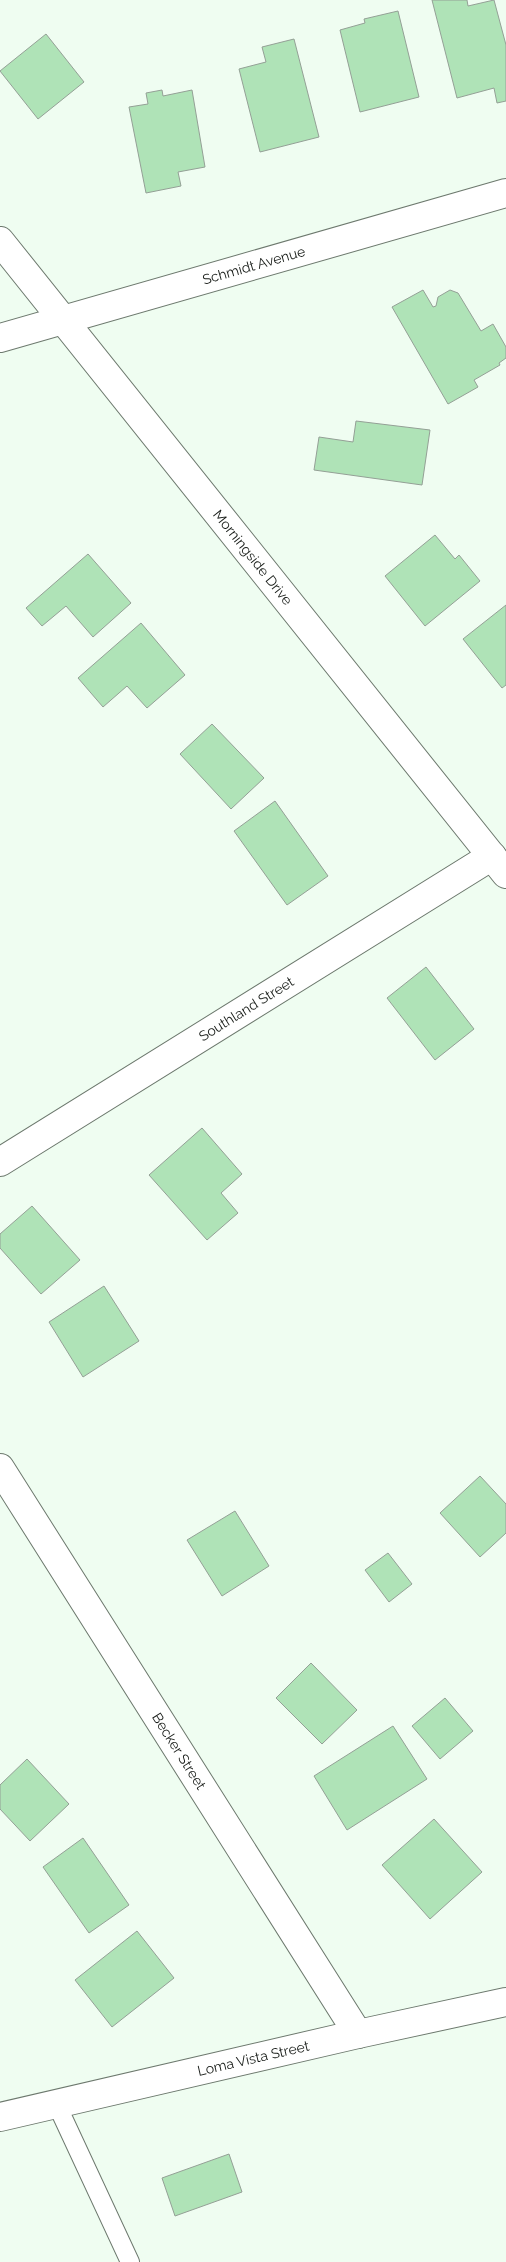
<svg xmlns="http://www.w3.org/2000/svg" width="506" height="2262" font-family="Raleway,sans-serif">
	<rect width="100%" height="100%" fill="#effdf1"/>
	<!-- building -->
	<g fill="#afe3b7" stroke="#94a096">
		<path d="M 432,0 L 467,0 L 468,6 L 494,0 L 506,45 L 506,101 L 497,103 L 494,88 L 457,98 Z"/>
		<path d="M 398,11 L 419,97 L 360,112 L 340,30 L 365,23 L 364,19 Z"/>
		<path d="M 46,34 L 84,82 L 38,119 L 0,71 Z"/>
		<path d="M 294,39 L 319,137 L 260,152 L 239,69 L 266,62 L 262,47 Z"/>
		<path d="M 162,90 L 163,96 L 192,90 L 205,167 L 178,172 L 181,186 L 146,193 L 129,107 L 148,104 L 146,93 Z"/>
		<path d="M 423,290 L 433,307 L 436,306 L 438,297 L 450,290 L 458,293 L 481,331 L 493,324 L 506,347 L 506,358 L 499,363 L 500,365 L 474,380 L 478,387 L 448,404 L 392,307 Z"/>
		<path d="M 356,421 L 430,430 L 422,485 L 314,470 L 319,437 L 353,442 Z"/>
		<path d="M 435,535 L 455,559 L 459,555 L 480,581 L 425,626 L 385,576 Z"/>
		<path d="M 88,554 L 131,603 L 93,637 L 66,606 L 42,626 L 26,608 Z"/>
		<path d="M 506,605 L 506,685 L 502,688 L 463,639 Z"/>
		<path d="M 141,623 L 185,675 L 147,708 L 127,686 L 103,707 L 78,678 Z"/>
		<path d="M 212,724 L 264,778 L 231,809 L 180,754 Z"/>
		<path d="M 275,801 L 328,876 L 287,905 L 234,831 Z"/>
		<path d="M 426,967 L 474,1029 L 435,1060 L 387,998 Z"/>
		<path d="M 202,1128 L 242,1174 L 221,1193 L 238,1213 L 207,1240 L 149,1175 Z"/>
		<path d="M 32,1206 L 80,1260 L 41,1294 L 0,1248 L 0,1234 Z"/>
		<path d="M 104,1286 L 139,1341 L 83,1377 L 49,1322 Z"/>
		<path d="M 480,1476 L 506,1504 L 506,1533 L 480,1557 L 440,1513 Z"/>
		<path d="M 235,1511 L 269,1566 L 222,1596 L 187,1540 Z"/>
		<path d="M 388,1553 L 412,1584 L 389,1602 L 365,1570 Z"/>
		<path d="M 311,1663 L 357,1710 L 322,1744 L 276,1698 Z"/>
		<path d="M 445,1698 L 473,1731 L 440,1759 L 412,1726 Z"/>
		<path d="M 393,1726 L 427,1779 L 347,1830 L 314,1776 Z"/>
		<path d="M 27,1759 L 69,1804 L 30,1841 L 0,1809 L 0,1785 Z"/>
		<path d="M 434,1819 L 482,1872 L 430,1919 L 382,1865 Z"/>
		<path d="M 83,1838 L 129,1905 L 89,1933 L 43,1867 Z"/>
		<path d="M 137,1931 L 174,1978 L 112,2027 L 75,1980 Z"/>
		<path d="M 229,2154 L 242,2192 L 175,2216 L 162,2178 Z"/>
	</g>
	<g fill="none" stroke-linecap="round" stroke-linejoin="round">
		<!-- service casing -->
		<g stroke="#6d796e" stroke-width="20">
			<path id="service" d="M 57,2105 L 130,2262"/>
		</g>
		<!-- minor casing -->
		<g stroke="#6d796e" stroke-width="30">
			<g id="minor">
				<path id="s1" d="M 0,338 L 506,193"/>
				<path id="s2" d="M 0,1162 L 492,856"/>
				<path id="s3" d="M 0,1468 L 358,2034"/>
				<path id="s4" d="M 0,2117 L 358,2034 L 506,2002"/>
			</g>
		</g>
		<!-- tertiary casing -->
		<g stroke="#6d796e" stroke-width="30">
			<g id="tertiary">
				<path id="s5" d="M 0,241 L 506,874"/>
			</g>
		</g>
		<!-- service -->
		<use href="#service" stroke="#fff" stroke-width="18"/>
		<!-- minor -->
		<use href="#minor" stroke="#fff" stroke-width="28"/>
		<!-- tertiary -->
		<use href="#tertiary" stroke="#fff" stroke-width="28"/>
	</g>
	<g text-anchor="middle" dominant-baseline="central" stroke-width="4" stroke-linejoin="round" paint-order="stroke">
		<!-- street labels -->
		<g font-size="14" fill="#171b17" stroke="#fff">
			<text stroke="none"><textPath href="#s1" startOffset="264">Schmidt Avenue</textPath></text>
			<text stroke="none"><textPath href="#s5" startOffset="405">Morningside Drive</textPath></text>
			<text stroke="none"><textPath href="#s2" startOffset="290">Southland Street</textPath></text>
			<text stroke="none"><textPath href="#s3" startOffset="335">Becker Street</textPath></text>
			<text stroke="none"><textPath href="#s4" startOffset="260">Loma Vista Street</textPath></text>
		</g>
	</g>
</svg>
